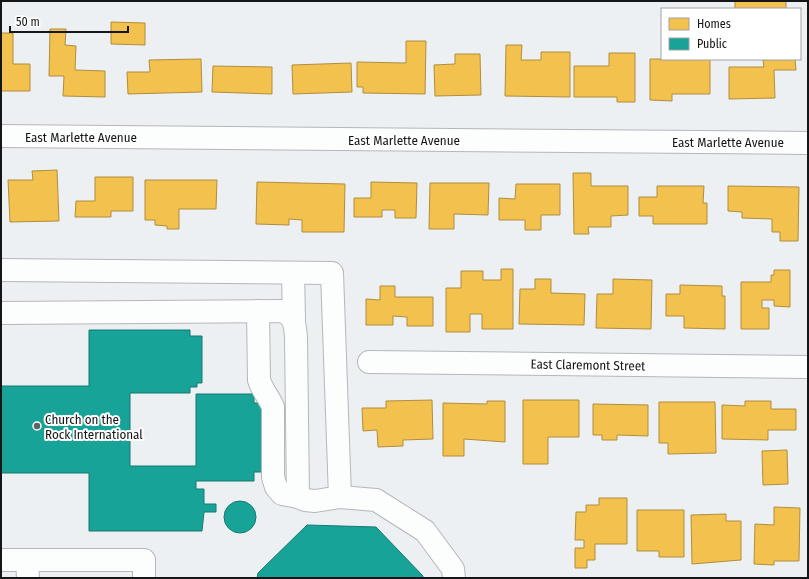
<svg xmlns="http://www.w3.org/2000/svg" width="809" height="579" font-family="'Fira Sans Condensed',sans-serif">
	<rect width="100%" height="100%" fill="#edf0f2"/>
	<!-- homes -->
	<g fill="#f2c14e" stroke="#af8e3e">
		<rect x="735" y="1" width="51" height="8"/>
		<path d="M 111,22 L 145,23 L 145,45 L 111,44 Z"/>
		<path d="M 50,29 L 66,29 L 65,45 L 76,46 L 75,70 L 105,71 L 105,97 L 63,96 L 64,76 L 49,76 Z"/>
		<path d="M 1,33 L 13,33 L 13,64 L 30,64 L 30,91 L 1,91 Z"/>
		<path d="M 406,41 L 426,41 L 425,94 L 363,93 L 363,87 L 357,87 L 357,62 L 406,63 Z"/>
		<path d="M 506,45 L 522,45 L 521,60 L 541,60 L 541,52 L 570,52 L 570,97 L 505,96 Z"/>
		<path d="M 609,53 L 635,53 L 635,102 L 617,102 L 617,97 L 574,97 L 574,66 L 609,66 Z"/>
		<path d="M 455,54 L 480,54 L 481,95 L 435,96 L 434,65 L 455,64 Z"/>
		<path d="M 201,59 L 202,92 L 128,94 L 127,72 L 150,72 L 149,60 Z"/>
		<path d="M 650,59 L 710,59 L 710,94 L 672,94 L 672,101 L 650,100 Z"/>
		<path d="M 780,59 L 795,59 L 796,70 L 774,70 L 775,98 L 729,99 L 729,67 L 764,67 L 763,60 Z"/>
		<path d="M 351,63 L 352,92 L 293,94 L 292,65 Z"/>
		<path d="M 213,66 L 272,67 L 272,94 L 212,92 Z"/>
		<path d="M 57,170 L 59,221 L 10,222 L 8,180 L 33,180 L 32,171 Z"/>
		<path d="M 573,173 L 591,173 L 591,186 L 628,186 L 628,215 L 611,216 L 611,227 L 588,227 L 589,234 L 574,234 Z"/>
		<path d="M 95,177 L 133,177 L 133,211 L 111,211 L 111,217 L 75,217 L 76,201 L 95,201 Z"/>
		<path d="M 145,180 L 217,180 L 216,209 L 179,209 L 179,229 L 167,229 L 167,226 L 155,225 L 155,220 L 145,220 Z"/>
		<path d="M 257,182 L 345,184 L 344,232 L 302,232 L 302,220 L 289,219 L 289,225 L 256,224 Z"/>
		<path d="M 371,182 L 417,183 L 416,218 L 395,218 L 395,210 L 382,210 L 382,217 L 354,217 L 354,198 L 371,198 Z"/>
		<path d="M 430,183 L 489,183 L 488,215 L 454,214 L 454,229 L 429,229 Z"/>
		<path d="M 516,184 L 560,184 L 560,215 L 541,215 L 541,230 L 525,230 L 525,220 L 499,220 L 499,198 L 515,199 Z"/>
		<path d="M 657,186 L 704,186 L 703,203 L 707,203 L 707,224 L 653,224 L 653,216 L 639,216 L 639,197 L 657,197 Z"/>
		<path d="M 728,186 L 799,187 L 798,241 L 780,241 L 780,232 L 772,232 L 772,219 L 742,218 L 742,212 L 728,211 Z"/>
		<path d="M 501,269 L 513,269 L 513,329 L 482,329 L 482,314 L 470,314 L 470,332 L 446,332 L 446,288 L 461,288 L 461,271 L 483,271 L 483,280 L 501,280 Z"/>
		<path d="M 774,270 L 790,270 L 790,307 L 774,306 L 774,300 L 762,300 L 762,308 L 769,308 L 769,329 L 741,329 L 741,282 L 771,282 L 771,275 L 774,275 Z"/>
		<path d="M 535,279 L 551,279 L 551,293 L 585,294 L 584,325 L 519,324 L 520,289 L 535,289 Z"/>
		<path d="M 613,279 L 652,280 L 651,329 L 596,328 L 597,294 L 613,294 Z"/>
		<path d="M 680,285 L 722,286 L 722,296 L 725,296 L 725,329 L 684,328 L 684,316 L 666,316 L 666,294 L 680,294 Z"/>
		<path d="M 380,286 L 395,286 L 395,297 L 433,297 L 433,326 L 407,326 L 407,317 L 393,316 L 393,325 L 366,325 L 366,299 L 380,300 Z"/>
		<path d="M 432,400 L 433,439 L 403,440 L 403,446 L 378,447 L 377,430 L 363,431 L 362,408 L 386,408 L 386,401 Z"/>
		<path d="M 523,400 L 579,400 L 579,437 L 548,437 L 548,464 L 523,464 Z"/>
		<path d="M 487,401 L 505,401 L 505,442 L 464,439 L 464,456 L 443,456 L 443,403 L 487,404 Z"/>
		<path d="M 745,401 L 771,401 L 771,409 L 796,409 L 796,430 L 768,430 L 768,440 L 722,439 L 722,405 L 745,406 Z"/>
		<path d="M 659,402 L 715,402 L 716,453 L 668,454 L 668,443 L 659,443 Z"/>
		<path d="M 593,404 L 648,405 L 648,436 L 617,435 L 617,440 L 602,440 L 602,435 L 593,435 Z"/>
		<path d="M 787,450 L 788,484 L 763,485 L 762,451 Z"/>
		<path d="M 599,498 L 627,498 L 627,544 L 595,544 L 595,560 L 587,560 L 587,568 L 575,568 L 575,548 L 584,548 L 584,540 L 575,540 L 576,512 L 586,512 L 586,505 L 599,505 Z"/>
		<path d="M 774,507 L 800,508 L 799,561 L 774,561 L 774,565 L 754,564 L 755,524 L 774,525 Z"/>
		<path d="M 637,510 L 684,510 L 684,557 L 659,557 L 659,551 L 637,551 Z"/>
		<path d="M 726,514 L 726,521 L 741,521 L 741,560 L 692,564 L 691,515 Z"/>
	</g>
	<!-- public -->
	<g fill="#17a398" stroke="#167971">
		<path d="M 89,330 L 190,330 L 190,336 L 202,336 L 202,383 L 197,383 L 197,387 L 190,387 L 190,393 L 130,393 L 130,466 L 196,466 L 196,394 L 254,394 L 254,403 L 267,403 L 267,472 L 254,472 L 254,481 L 196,481 L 196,489 L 204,489 L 204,504 L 216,504 L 216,512 L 204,512 L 202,531 L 89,531 L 89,473 L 1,473 L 1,386 L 89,386 Z"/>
		<circle cx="240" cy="517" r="16"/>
		<path d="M 307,525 L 376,527 L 423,576 L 423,578 L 257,578 L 258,573 Z"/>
	</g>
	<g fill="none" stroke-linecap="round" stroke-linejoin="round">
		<!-- minor casing -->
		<g stroke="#b5b7b9" stroke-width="24">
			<g id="minor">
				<path d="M 1,136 L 808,143"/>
				<path d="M 1,270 L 332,273 L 340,497"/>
				<path d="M 293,273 L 294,319"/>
				<path d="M 258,311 L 259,380 C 262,390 269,397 273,407 L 273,477 L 276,487 L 282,494 L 298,497"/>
				<path d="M 1,313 L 281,311 C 294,315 295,324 296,337 L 298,497 L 305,500 L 315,501 L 340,497 L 376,500 L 425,531 L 453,569 L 454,578"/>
				<path d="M 369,362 L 808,367"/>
				<path d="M 1,560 L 144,560 L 144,578"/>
				<path d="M 27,560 L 28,578"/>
			</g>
		</g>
		<!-- minor -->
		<use href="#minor" stroke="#fcfdfd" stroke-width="22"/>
	</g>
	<!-- markers -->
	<circle fill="#606264" stroke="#fff" stroke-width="1.5" cx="37" cy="426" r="4"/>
	<g text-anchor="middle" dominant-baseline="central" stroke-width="4" stroke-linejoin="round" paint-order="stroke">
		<!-- street labels -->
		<g font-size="13" fill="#141617" stroke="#fff">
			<text x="81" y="137">East Marlette Avenue</text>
			<text x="404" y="140">East Marlette Avenue</text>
			<text x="728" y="142">East Marlette Avenue</text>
			<text transform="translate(588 365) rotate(1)">East Claremont Street</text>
		</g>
		<!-- poi labels -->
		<g font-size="13" fill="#141617" stroke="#fff" text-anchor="start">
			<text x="45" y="419">Church on the<tspan x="45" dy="15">Rock International</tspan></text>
		</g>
	</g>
	<!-- border -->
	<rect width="809" height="579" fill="none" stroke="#141617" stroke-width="4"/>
	<!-- legend -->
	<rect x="661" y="8" width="140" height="52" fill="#ffffff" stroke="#a1a2a2"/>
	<rect x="669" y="18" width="20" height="12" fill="#f2c14e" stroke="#a1a2a2"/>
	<text x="697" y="28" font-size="12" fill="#141617">Homes</text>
	<rect x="669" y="38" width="20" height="12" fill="#17a398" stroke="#a1a2a2"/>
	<text x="697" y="48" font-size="12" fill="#141617">Public</text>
	<!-- scale -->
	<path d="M10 26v6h118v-6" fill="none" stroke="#141617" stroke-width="2"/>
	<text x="16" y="26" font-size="12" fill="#141617" stroke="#ffffff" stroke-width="3" paint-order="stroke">50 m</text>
</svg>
